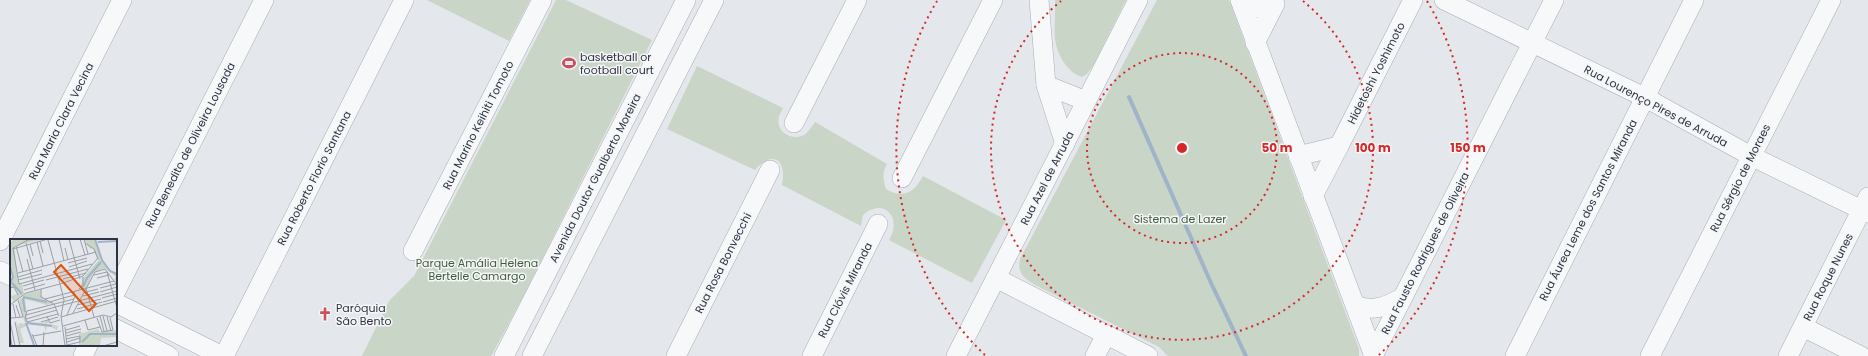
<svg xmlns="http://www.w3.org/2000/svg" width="1868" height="356" font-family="Poppins,sans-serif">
	<rect width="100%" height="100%" fill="#e4e7eb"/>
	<!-- green -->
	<g fill="#c9d5c6">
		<path d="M 427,0 L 530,0 L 509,41 Z"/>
		<path d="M 556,0 L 566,0 L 652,40 L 521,301 L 491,356 L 362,356 L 389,301 L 414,276 Z"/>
		<path d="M 1055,0 L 1126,0 L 1093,66 L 1087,74 L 1082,77 C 1069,73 1059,58 1056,44 C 1053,32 1056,13 1055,0 Z"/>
		<path d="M 1157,0 L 1229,0 L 1359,349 L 1359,356 L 1168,356 L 1159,347 L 1035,285 C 1024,278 1017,273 1020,259 Z"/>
		<path d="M 697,66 L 783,108 C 782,111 779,114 779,117 C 775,132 792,141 804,135 C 808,133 812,126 815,122 L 887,164 C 882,173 883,179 886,189 C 903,199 914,193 923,176 L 1006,220 L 972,283 L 889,240 C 903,217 883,197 863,215 L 861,226 L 782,185 C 787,160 773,149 755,170 L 667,129 Z"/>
	</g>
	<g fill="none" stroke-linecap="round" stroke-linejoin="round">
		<!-- stream -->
		<path stroke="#a1b3c9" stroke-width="4" d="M 1129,97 L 1211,283 L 1246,356"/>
		<!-- minor casing -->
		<g stroke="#a9aeb5" stroke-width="20">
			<g id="minor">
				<path d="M 1039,0 L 1046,85"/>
				<path d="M 1240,0 L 1374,356"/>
				<path d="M 1444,0 L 1644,97 L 1751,156 L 1868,213"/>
				<path d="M 1244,10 L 1275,4 L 1255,43"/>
				<path d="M 794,123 L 857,0"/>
				<path d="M 1065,144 L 1046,85 L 1086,101"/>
				<path d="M 1339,146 L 1413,0"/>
				<path d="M 1298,156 L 1339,146 L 1313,196"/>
				<path d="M 902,178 L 993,0"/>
				<path d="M 0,241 L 122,0"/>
				<path d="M 413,251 L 542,0"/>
				<path d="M 0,271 L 11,276"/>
				<path d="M 996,278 L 1148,356"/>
				<path d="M 116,291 L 264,0"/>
				<path d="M 116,303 L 222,356"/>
				<path d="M 1355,305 C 1373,312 1386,307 1403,297"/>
				<path d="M 1803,327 L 1861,356"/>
				<path d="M 116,329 L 169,356"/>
				<path d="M 83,356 L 88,345"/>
				<path d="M 224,356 L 404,0"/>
				<path d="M 504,356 L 686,0"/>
				<path d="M 532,356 L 714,0"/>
				<path d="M 676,356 L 770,170"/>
				<path d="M 812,356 L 878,224"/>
				<path d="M 956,356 L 1138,0"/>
				<path d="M 1095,356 L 1106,335"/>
				<path d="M 1373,356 L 1554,0"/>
				<path d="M 1515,356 L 1694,0"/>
				<path d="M 1650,356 L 1831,0"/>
				<path d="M 1788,356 L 1868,197"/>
			</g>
		</g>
		<!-- minor -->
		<use href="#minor" stroke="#f7f8fa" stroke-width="19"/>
	</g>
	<!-- distance rings -->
	<g fill="none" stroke="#d62828" stroke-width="2" stroke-dasharray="2 4">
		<circle cx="1182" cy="148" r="95"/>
		<path d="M1303 1A191 191 0 1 1 1061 1"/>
		<path d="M985 355A286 286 0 0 1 937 1M1427 1A286 286 0 0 1 1379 355"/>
	</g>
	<!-- icons -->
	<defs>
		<g id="stadium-bare" transform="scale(1.08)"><path d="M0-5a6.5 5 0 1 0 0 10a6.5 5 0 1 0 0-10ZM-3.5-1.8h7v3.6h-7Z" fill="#c8515f" stroke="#f4f6f8" stroke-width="2.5" paint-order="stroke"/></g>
		<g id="church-bare" transform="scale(1.08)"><path d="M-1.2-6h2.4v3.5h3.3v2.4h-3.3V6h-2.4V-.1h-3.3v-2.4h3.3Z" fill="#c8515f" stroke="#f4f6f8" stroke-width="2.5" paint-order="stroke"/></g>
	</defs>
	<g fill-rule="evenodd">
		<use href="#stadium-bare" x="569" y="63"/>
		<use href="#church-bare" x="325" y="314"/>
	</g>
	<g text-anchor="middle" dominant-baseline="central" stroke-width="3" stroke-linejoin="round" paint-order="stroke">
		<!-- poi labels -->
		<g font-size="11" fill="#2c3443" stroke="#f4f6f8" text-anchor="start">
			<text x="580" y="57">basketball or<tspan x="580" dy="13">football court</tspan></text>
			<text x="336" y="308">Paróquia<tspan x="336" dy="13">São Bento</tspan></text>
		</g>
		<!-- street labels -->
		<g font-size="11" fill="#2c3443" stroke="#f4f6f8">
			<text transform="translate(1376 73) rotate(-63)">Hidetoshi Yoshimoto</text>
			<text transform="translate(1656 106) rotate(28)">Rua Lourenço Pires de Arruda</text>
			<text transform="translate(61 121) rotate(-63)">Rua Maria Clara Vecina</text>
			<text transform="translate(478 125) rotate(-63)">Rua Marino Keihiti Tomoto</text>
			<text transform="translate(190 145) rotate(-63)">Rua Benedito de Oliveira Lousada</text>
			<text transform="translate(314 178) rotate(-63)">Rua Roberto Florio Santana</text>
			<text transform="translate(595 178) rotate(-63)">Avenida Doutor Gualberto Moreira</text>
			<text transform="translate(1047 178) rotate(-63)">Rua Azel de Arruda</text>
			<text transform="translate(1740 178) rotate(-63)">Rua Sérgio de Moraes</text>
			<text transform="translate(1588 210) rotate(-63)">Rua Áurea Leme dos Santos Miranda</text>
			<text transform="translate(1425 253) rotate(-63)">Rua Fausto Rodrigues de Oliveira</text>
			<text transform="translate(723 263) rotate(-63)">Rua Rosa Bonvecchi</text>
			<text transform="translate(1828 277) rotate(-63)">Rua Roque Nunes</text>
			<text transform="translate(845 290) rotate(-63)">Rua Clóvis Miranda</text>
		</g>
		<!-- park labels -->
		<g font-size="11" fill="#405e3a" stroke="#f4f6f8">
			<text x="1180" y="219">Sistema de Lazer</text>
			<text x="477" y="263">Parque Amália Helena<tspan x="477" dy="13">Bertelle Camargo</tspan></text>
		</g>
	</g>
	<!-- overview -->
	<g transform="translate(10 239)">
		<rect width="107" height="107" fill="#e4e7eb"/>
		<path d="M 4,0 L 36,0 L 4,7 L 8,44 L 12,45 L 14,54 L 4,64 L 1,57 L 8,55 L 5,48 L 0,49 L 4,38 L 1,26 L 0,4 ZM 74,0 L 86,1 L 91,21 L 100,33 L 107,35 L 107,45 L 104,40 L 106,38 L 95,29 L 84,33 L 76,49 L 70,49 L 73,39 L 88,22 L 83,9 L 80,10 ZM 31,51 L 30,56 L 42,64 L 37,66 L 15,60 L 18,86 L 10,90 L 14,104 L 10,104 L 6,82 L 9,88 L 9,84 L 15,85 L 9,62 L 15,55 ZM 38,81 L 39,84 L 35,84 L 48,87 L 47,91 L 37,86 L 36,93 L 34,87 L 21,86 L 18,83 L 34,84 ZM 88,90 L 90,93 L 107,91 L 107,98 L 91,99 L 90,107 L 69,107 L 69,95 Z" fill="#c9d5c6"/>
		<path fill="none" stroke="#a1b3c9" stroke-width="2" d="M 85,0 L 92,21 L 100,32 L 107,35M 88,3 L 107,2M 0,27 L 3,38 L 0,45M 2,44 L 12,55M 73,48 L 77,39 L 91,23M 13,58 L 37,63M 13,59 L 15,73M 16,84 L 24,106M 17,84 L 42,87M 72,103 L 80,95 L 107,95"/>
		<path fill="none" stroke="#9a9fa8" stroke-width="1" d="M 49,0 L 54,22M 59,0 L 70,40M 70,0 L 75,16M 74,0 L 78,15M 16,1 L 30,0M 18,1 L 3,9 L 9,45 L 82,25M 38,1 L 50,45 L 73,37 L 87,20M 30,2 L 33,14M 27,3 L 33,27M 16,4 L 23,30M 75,4 L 84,10 L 88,20M 20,5 L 23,17M 6,7 L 13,33M 55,9 L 58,21M 3,10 L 38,0M 17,20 L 25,51M 58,24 L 77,19M 59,28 L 77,22M 8,34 L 86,13M 84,36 L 97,33 L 107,69M 8,38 L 32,31M 87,39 L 99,36M 53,40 L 76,34M 8,41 L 32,35M 36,41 L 78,30M 13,47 L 34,41M 0,49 L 4,48 L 8,56M 76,49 L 84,78M 90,49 L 106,45M 31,50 L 31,58 L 44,65 L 49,77M 69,50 L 73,46 L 73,38M 14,51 L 35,45M 76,53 L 88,50M 90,53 L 107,48M 73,57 L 89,53M 53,59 L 65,56M 92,59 L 107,55M 35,60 L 104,42M 40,63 L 53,59M 93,63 L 107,59M 3,65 L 6,79M 0,66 L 16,54 L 50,45 L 54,61 L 51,77 L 55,107M 6,66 L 10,78M 53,66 L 107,52M 67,66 L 91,60M 67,70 L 92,63M 63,74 L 85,33 L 95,30 L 107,46M 48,75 L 17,83 L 15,79 L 17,72 L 64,60M 16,76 L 53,66M 57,76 L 65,57 L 64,52M 37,77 L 40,84 L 50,81M 90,77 L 94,92M 93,77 L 97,92M 51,78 L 107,62M 97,78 L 101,92M 1,79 L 13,78 L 8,61M 87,79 L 92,93 L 103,91 L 100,79M 16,80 L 47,71M 75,81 L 78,91 L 90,88M 0,82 L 5,107M 5,83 L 10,107M 31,83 L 48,78M 53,87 L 93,76 L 101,78 L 107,74M 55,88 L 57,107M 56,91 L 70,87M 0,94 L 2,107M 56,94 L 71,90M 22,95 L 27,107M 23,97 L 51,92M 56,97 L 71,93M 56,100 L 70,97 L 70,104M 57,103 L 70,99M 57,106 L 70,103M 33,107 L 34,93M 93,107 L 107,103"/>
		<path fill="#df570f" fill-opacity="0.15" stroke="#df570f" stroke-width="2" d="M 51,26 L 86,65 L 79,72 L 44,33 Z"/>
		<rect width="107" height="107" fill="none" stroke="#2c3443" stroke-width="2"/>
	</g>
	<circle cx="1182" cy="148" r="6" fill="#d62828" stroke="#f4f6f8" stroke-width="2"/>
	<g font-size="12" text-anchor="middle" font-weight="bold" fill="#d62828" stroke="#f4f6f8" stroke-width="3" stroke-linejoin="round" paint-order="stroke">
		<text x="1277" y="152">50 m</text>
		<text x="1373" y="152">100 m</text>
		<text x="1468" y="152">150 m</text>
	</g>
</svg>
